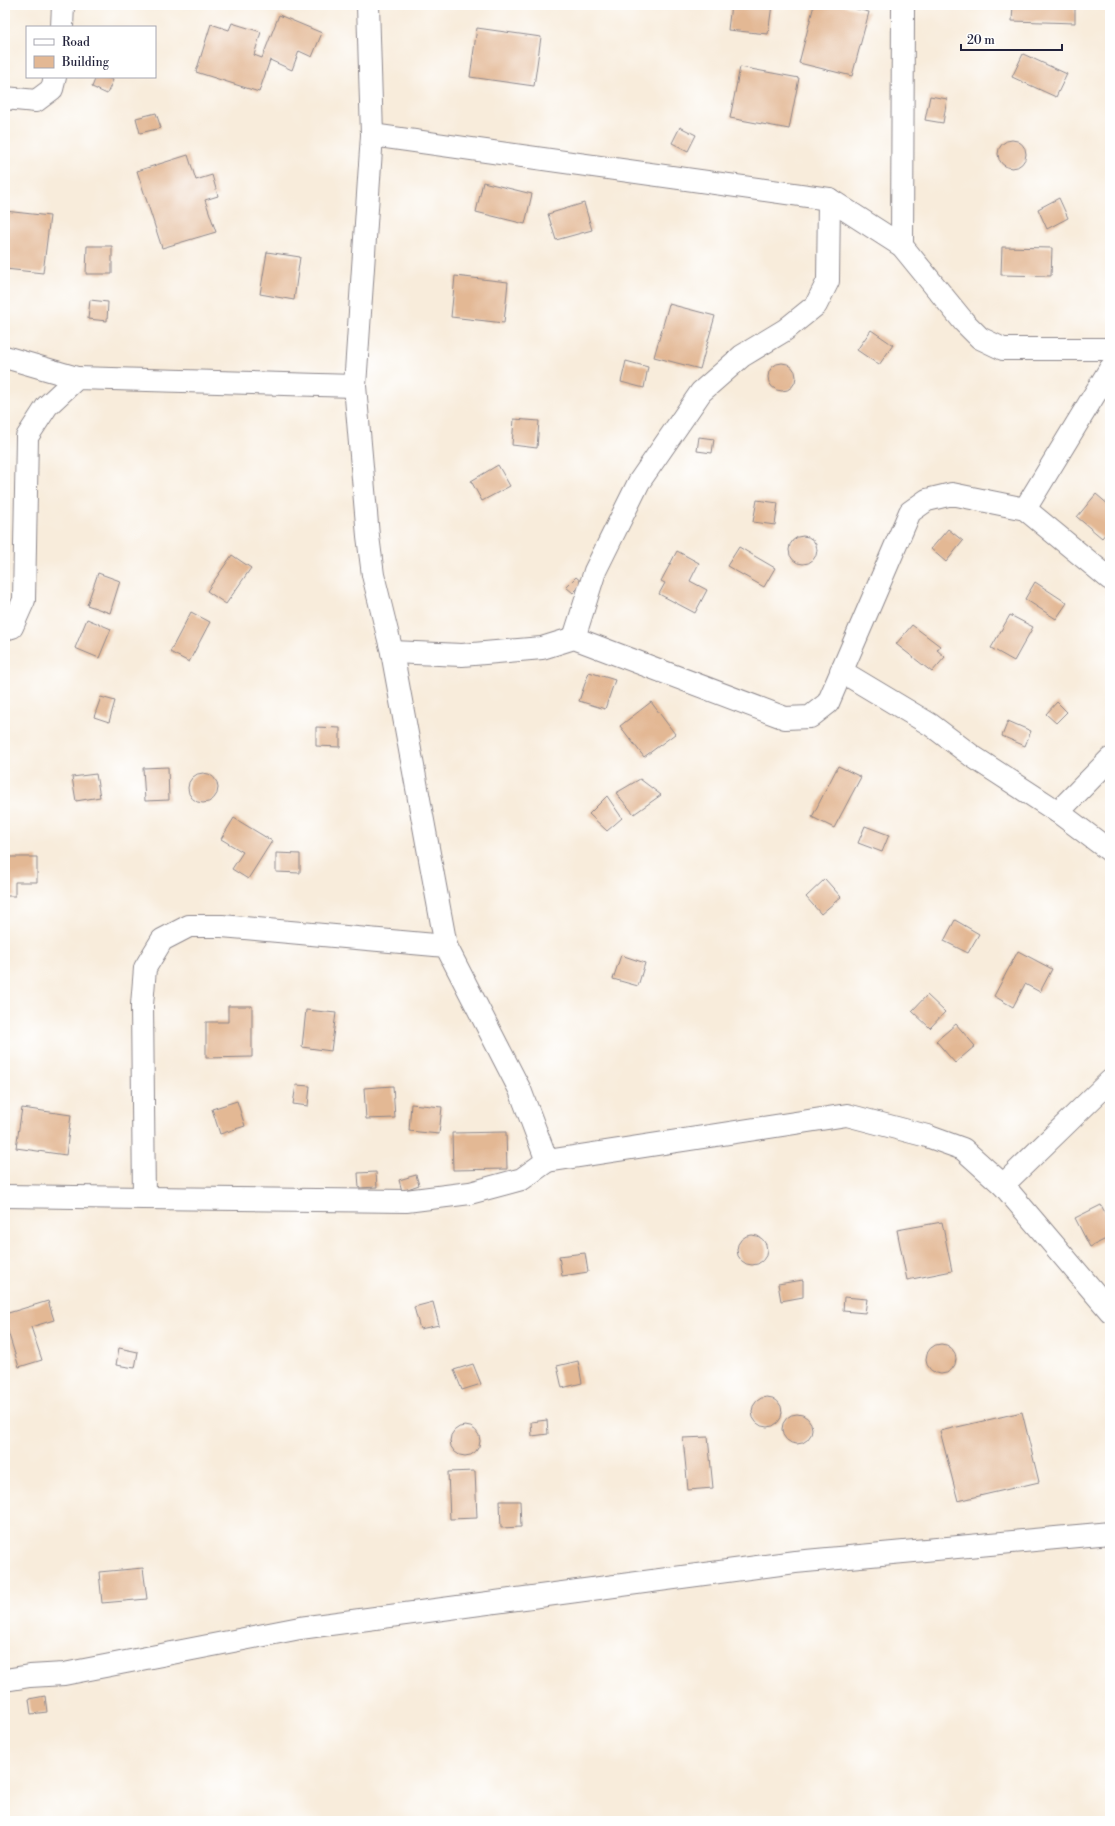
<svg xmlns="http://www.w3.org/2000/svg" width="1115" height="1826" font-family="'Libre Bodoni',serif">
	<rect width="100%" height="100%" fill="#fff"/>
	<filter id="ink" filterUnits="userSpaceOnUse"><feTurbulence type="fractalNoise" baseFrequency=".025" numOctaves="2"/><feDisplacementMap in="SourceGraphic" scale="8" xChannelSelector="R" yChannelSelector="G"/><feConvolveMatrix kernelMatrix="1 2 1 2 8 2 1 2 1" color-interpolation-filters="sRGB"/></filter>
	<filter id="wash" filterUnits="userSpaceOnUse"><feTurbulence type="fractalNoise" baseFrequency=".012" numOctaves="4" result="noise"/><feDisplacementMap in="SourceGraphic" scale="16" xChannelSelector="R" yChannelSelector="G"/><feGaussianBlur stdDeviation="0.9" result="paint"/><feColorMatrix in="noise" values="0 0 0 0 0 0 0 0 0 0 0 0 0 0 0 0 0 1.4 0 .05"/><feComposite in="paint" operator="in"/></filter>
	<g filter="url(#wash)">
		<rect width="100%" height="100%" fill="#f8ecdb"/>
		<g id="blocks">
			<!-- building -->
			<g fill="#e3b894">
				<path d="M 731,5 L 772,5 L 768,34 L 728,30 Z"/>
				<path d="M 814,5 L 840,5 L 869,12 L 852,76 L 799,63 Z"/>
				<path d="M 1013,5 L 1075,5 L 1075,23 L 1012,21 Z"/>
				<path d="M 279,15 L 322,33 L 312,57 L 299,51 L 292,70 L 270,60 L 259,92 L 196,72 L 211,24 L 229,30 L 232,23 L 261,32 L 254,55 L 262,58 Z"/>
				<path d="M 477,28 L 541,37 L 534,86 L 470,77 Z"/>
				<path d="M 1023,54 L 1067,74 L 1056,97 L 1012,77 Z"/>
				<path d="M 740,67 L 799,78 L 789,129 L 730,118 Z"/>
				<path d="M 96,77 L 105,77 L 113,80 L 107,94 L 92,87 Z"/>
				<path d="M 930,96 L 947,99 L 943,123 L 925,120 Z"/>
				<path d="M 156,113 L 161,128 L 140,133 L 136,118 Z"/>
				<path d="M 680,127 L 696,135 L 688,151 L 672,143 Z"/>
				<circle cx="1012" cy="154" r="14"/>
				<path d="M 188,155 L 196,180 L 212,175 L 218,196 L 205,200 L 216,232 L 162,248 L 137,171 Z"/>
				<path d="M 483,182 L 532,194 L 525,224 L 476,212 Z"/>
				<path d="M 1059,198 L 1068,218 L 1047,229 L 1038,209 Z"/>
				<path d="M 584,203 L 592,230 L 556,240 L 548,214 Z"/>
				<path d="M 5,211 L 50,216 L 43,273 L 5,269 Z"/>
				<path d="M 87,246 L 112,246 L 112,274 L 86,274 Z"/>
				<path d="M 1002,247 L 1052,248 L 1051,276 L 1001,275 Z"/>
				<path d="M 267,252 L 300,257 L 294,300 L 260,294 Z"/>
				<path d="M 455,276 L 508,282 L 504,323 L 451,317 Z"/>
				<path d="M 90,300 L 108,302 L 107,321 L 88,319 Z"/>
				<path d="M 669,304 L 715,316 L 700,369 L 654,357 Z"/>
				<path d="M 871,330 L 893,345 L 879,365 L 857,350 Z"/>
				<path d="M 626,361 L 648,367 L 644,388 L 621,382 Z"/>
				<circle cx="782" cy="377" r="14"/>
				<path d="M 514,419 L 539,421 L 537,448 L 512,445 Z"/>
				<path d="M 699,437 L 714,439 L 712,453 L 697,451 Z"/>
				<path d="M 498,465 L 510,486 L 482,501 L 471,481 Z"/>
				<path d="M 1096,494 L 1110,506 L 1110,528 L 1102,538 L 1077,517 Z"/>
				<path d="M 757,500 L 778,503 L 775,525 L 753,522 Z"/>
				<path d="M 948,529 L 963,541 L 946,562 L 931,549 Z"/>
				<circle cx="803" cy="550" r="14"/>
				<path d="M 739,547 L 775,568 L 764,587 L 727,566 Z"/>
				<path d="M 677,551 L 699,563 L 690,581 L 707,590 L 695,613 L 659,594 L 665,583 L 661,581 Z"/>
				<path d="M 232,555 L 251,568 L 226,604 L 207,591 Z"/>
				<path d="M 98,573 L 120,581 L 110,613 L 87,605 Z"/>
				<path d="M 576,577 L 583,583 L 573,593 L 566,587 Z"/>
				<path d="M 1035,582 L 1067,603 L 1056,619 L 1025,599 Z"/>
				<path d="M 191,612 L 210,622 L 189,662 L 170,652 Z"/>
				<path d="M 1010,615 L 1033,627 L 1014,661 L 991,648 Z"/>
				<path d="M 87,619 L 111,629 L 99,658 L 75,648 Z"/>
				<path d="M 912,625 L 940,646 L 937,650 L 945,657 L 932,672 L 896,644 Z"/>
				<path d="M 589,672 L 615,680 L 605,709 L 579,701 Z"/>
				<path d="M 101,697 L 115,701 L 109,722 L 94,717 Z"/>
				<path d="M 651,702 L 675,734 L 644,757 L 620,726 Z"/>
				<path d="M 1057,702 L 1067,712 L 1056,723 L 1046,714 Z"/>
				<path d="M 1008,721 L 1031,731 L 1025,746 L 1002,736 Z"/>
				<path d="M 316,727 L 340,728 L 340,747 L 316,746 Z"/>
				<path d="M 838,766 L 861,777 L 834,828 L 812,817 Z"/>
				<path d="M 168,767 L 169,800 L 145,801 L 143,768 Z"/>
				<circle cx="203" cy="788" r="15"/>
				<path d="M 96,774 L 100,797 L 76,801 L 72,777 Z"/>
				<path d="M 640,779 L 661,795 L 634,814 L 616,793 Z"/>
				<path d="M 607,796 L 622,818 L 607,831 L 589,814 Z"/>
				<path d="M 234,818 L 272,841 L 248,879 L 232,869 L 243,852 L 221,839 Z"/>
				<path d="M 865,826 L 889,835 L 882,852 L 858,843 Z"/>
				<path d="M 276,853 L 300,854 L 300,873 L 276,872 Z"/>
				<path d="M 5,857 L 37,857 L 37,882 L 15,882 L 15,896 L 5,896 Z"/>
				<path d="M 825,879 L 841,897 L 821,914 L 806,897 Z"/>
				<path d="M 955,920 L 979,934 L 968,953 L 944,941 Z"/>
				<path d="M 1018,951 L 1052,969 L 1040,992 L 1025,984 L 1013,1007 L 994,996 Z"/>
				<path d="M 621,955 L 645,963 L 638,986 L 613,979 Z"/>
				<path d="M 927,995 L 945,1012 L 930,1028 L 912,1011 Z"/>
				<path d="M 228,1006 L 252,1006 L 252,1057 L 206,1058 L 206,1022 L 228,1022 Z"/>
				<path d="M 306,1010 L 336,1013 L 331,1051 L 302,1047 Z"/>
				<path d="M 956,1024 L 975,1046 L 955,1063 L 936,1041 Z"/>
				<path d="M 296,1085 L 310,1086 L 308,1106 L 293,1104 Z"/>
				<path d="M 393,1086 L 395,1118 L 366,1119 L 364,1088 Z"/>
				<path d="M 237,1101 L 245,1126 L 220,1134 L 212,1109 Z"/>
				<path d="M 411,1104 L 442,1107 L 439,1134 L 409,1131 Z"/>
				<path d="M 22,1108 L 71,1115 L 66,1155 L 16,1148 Z"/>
				<path d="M 506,1132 L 507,1169 L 453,1170 L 452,1133 Z"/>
				<path d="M 376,1172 L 377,1187 L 359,1188 L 358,1173 Z"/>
				<path d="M 416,1175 L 419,1185 L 402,1191 L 399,1180 Z"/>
				<path d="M 1101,1205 L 1110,1222 L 1110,1237 L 1090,1247 L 1075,1218 Z"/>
				<path d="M 942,1222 L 952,1271 L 907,1280 L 897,1230 Z"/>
				<circle cx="752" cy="1250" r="15"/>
				<path d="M 585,1253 L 588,1272 L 562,1276 L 559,1256 Z"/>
				<path d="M 803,1280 L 803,1297 L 781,1301 L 778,1284 Z"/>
				<path d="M 844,1297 L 867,1299 L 865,1313 L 843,1311 Z"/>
				<path d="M 48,1301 L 54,1320 L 31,1327 L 42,1360 L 19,1367 L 5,1322 L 5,1314 Z"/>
				<path d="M 433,1302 L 439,1325 L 420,1329 L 414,1307 Z"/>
				<circle cx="941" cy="1359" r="15"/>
				<path d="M 119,1348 L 138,1352 L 135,1368 L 116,1365 Z"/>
				<path d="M 578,1361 L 582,1383 L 562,1388 L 557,1366 Z"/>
				<path d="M 473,1364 L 481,1384 L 462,1390 L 454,1370 Z"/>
				<circle cx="767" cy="1412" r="15"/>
				<path d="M 1022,1412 L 1039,1482 L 958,1501 L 940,1431 Z"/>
				<circle cx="797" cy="1429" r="15"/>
				<path d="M 547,1420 L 548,1434 L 532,1436 L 531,1422 Z"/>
				<circle cx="465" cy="1441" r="15"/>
				<path d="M 708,1437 L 713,1488 L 688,1490 L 683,1438 Z"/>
				<path d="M 475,1471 L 477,1518 L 450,1519 L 448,1472 Z"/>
				<path d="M 500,1501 L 520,1501 L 521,1527 L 501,1528 Z"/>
				<path d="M 143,1568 L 147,1599 L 102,1603 L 99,1572 Z"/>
				<path d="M 45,1696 L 47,1712 L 31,1714 L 29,1699 Z"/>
			</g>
		</g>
	</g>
	<g filter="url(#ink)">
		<use href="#blocks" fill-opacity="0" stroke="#8d878b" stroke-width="1"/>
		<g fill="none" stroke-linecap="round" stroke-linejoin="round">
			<!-- minor casing -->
			<g stroke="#8d878b" stroke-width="24">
				<g id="minor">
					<path d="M 62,27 L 63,5"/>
					<path d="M 5,98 L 36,101 L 52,89 L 55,77"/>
					<path d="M 372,135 L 829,199 L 902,246 L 964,322 L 980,338 L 1003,349 L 1110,349"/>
					<path d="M 902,246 L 903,5"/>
					<path d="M 5,357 L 77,378"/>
					<path d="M 355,386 L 372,135 L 368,5"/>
					<path d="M 1025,509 L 1110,369"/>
					<path d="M 5,629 L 12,627 L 24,600 L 27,437 L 47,406 L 77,378 L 355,386 L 368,536 L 373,575 L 392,652 L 446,946"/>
					<path d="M 574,638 L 595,571 L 639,482 L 701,392 L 742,356 L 785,330 L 816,305 L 828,281 L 829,199"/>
					<path d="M 392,652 L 462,655 L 542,648 L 574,638 L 785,718 L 810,717 L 828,703 L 910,512 L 927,500 L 952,494 L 1025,509 L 1110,579"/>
					<path d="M 841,671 L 931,725 L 972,756 L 1058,812 L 1110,759"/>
					<path d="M 1058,812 L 1110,851"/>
					<path d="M 1003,1185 L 1110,1081"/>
					<path d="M 5,1196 L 144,1198 L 142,1005 L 145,968 L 162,940 L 189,926 L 222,926 L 446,946 L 520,1090 L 547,1161 L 847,1115 L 927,1136 L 963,1149 L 1003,1185 L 1110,1311"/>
					<path d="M 144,1198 L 406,1201 L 470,1193 L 522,1179 L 547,1161"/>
					<path d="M 5,1680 L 30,1676 L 64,1674 L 300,1628 L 795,1562 L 1110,1533"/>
				</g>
			</g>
			<!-- minor -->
			<use href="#minor" stroke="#fff" stroke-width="22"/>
		</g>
	</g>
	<!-- margin -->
	<rect width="1115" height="1826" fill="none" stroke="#fff" stroke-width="20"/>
	<!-- legend -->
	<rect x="26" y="26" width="130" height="52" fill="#ffffff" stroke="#a7a7b1"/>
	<rect x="34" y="39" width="20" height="6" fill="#ffffff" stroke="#a7a7b1"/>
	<text x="62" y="46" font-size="12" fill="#22223b">Road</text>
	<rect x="34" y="56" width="20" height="12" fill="#e3b894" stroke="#a7a7b1"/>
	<text x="62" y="66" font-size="12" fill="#22223b">Building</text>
	<!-- scale -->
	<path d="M961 44v6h101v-6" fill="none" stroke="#22223b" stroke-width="2"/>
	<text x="967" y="44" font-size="12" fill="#22223b" stroke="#ffffff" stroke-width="3" paint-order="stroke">20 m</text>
</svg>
